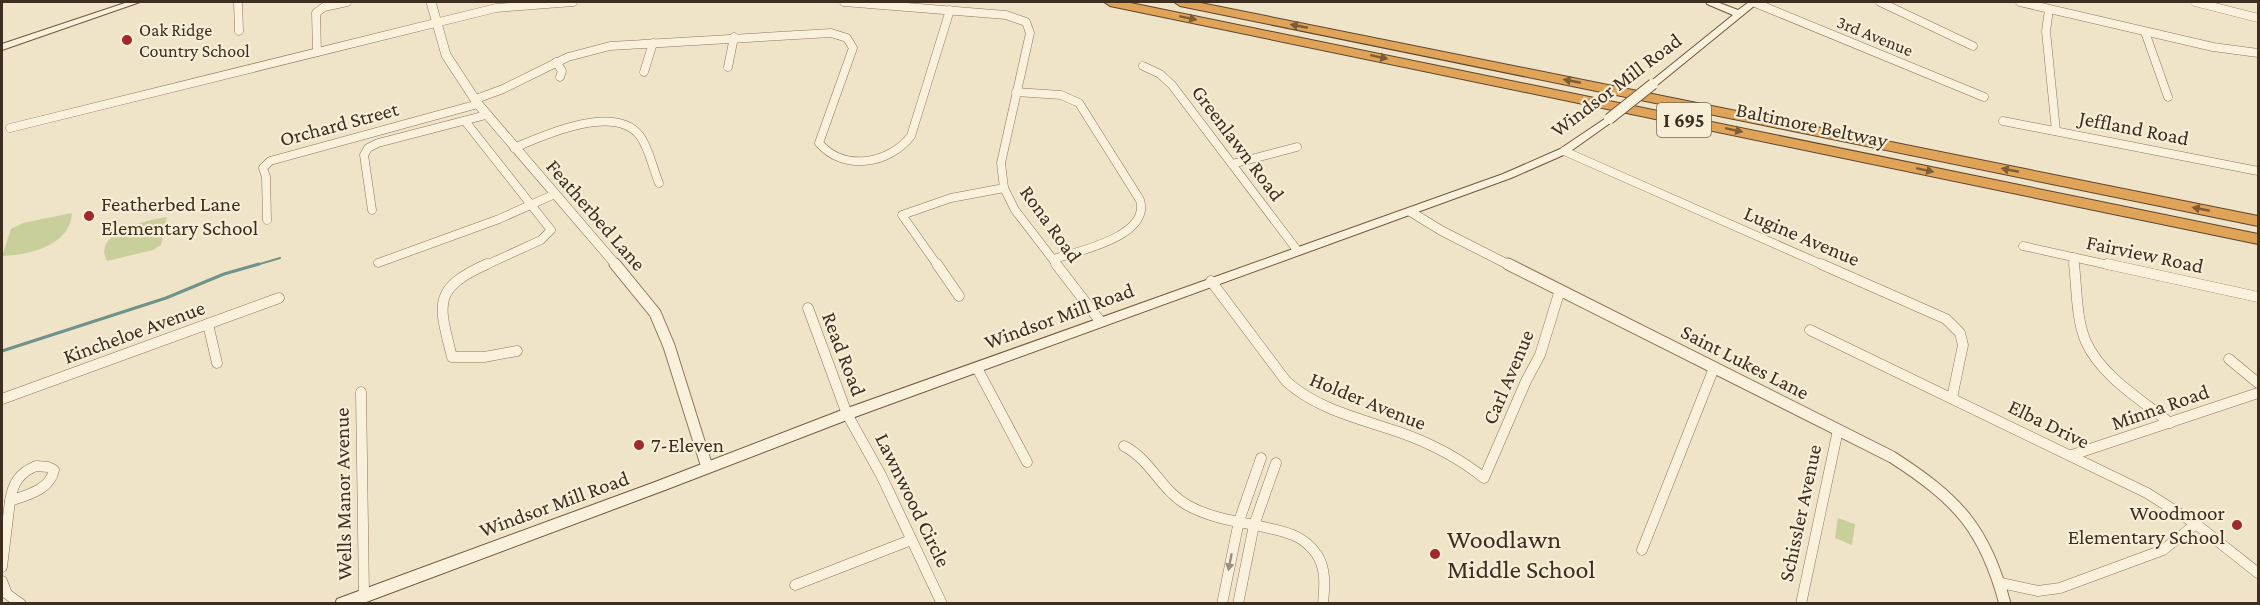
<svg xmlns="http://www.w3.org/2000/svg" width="2260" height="605" font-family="'Crimson Pro',serif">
	<rect width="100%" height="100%" fill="#f0e4c8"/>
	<!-- green -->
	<g fill="#c9cf9b">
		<path d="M 72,213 C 70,246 29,255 2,256 L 11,229 L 23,223 Z"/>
		<path d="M 167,217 L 161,245 L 153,250 L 107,261 C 91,232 148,220 167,217 Z"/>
		<path d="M 1838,518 L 1855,524 L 1852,545 L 1835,538 Z"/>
	</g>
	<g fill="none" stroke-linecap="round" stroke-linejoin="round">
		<!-- stream-far1 -->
		<path stroke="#6f938a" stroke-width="2" d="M 253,266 L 280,258"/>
		<!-- stream -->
		<path stroke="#6f938a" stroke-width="3" d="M 2,351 L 166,298 L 224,274 L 259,264"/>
		<!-- minor-far1 casing -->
		<g stroke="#8d765c" stroke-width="9">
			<g id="minor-far1">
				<path d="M 238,2 L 239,31"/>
				<path d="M 844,2 L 1006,15 L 1026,22 L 1030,33 L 1001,163 L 1004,188 L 1015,210 L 1058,266"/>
				<path d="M 1753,2 L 1984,97"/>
				<path d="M 1880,2 L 1973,46"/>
				<path d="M 2020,2 L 2213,47 L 2258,53"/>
				<path d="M 2195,2 L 2258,18"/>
				<path d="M 2049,10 L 2046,31 L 2056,131"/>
				<path d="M 2145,32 L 2168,97"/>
				<path d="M 317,52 L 316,13 L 324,7 L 347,2"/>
				<path d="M 556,62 L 562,71 L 560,77"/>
				<path d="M 1143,66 L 1160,74 L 1172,85 L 1297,250"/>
				<path d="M 728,67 L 734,37"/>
				<path d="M 644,72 L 653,43"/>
				<path d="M 1016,92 L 1061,95 L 1079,103 L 1140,200 C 1151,236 1079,251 1054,259"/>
				<path d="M 476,99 L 503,89 L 568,57 L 610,46 L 831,33 L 847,38 L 853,48 L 819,143 C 844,172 889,164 911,136 L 950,10"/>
				<path d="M 465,121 L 551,230 L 541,240 L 484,266"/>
				<path d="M 2003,121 L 2258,171"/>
				<path d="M 10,128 L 496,8 L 573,2"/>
				<path d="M 514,148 C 544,135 615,103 640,136 C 649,148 653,169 659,183"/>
				<path d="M 1564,151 L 1825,266"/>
				<path d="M 1232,164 L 1297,147"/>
				<path d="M 372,210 L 364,155 L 368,148 L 378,143 L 486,115"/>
				<path d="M 267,220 L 266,177 L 263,168 L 270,161 L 478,104"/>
				<path d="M 2023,246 L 2113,266"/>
				<path d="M 2073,257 L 2074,266"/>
				<path d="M 378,263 L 499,219 L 555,194"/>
				<path d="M 938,266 L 902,215 L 951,198 L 1004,188"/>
			</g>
		</g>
		<!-- minor casing -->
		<g stroke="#8d765c" stroke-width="11">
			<g id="minor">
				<path d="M 487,264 C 431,289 439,305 452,357 L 484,357 L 517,351"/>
				<path d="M 937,264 L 959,296"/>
				<path d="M 1056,264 L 1100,321"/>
				<path d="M 1821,264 L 1946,319 L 1960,333 L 1963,345 L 1952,398"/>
				<path d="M 2074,264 C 2077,289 2076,319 2086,342 C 2102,377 2142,400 2170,423"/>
				<path d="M 2107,264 L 2258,297"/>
				<path d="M 1211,281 L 1286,381 C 1316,409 1361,419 1399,432 C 1430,443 1458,457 1484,478 L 1526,381 L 1540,355 L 1560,290"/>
				<path d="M 808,308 L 847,414 L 881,475 L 942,604"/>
				<path d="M 208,324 L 217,363"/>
				<path d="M 1810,330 L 2147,493 L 2196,524 L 2258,573"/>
				<path d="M 2229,359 L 2258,383"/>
				<path d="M 977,368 L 1027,462"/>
				<path d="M 361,392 L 364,595"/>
				<path d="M 2,399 L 279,298"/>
				<path d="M 1124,446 C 1151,460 1161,490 1187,505 C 1221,524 1259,522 1293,535 C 1305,540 1317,551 1321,563 C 1326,576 1324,591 1323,604"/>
				<path d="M 2072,455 L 2258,393"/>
				<path d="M 36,466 L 48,467 L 54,470 C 50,490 27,495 10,501 C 13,483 19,473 36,466 Z"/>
				<path d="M 1642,550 L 1714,368"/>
				<path d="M 2,567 L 10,501"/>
				<path d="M 2,581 L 7,594 L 21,604"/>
				<path d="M 2001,583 L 2038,591 L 2060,588 L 2163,550 L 2196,524"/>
				<path d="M 795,585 L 911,540"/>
				<path d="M 1222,604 L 1239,521 L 1261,458"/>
				<path d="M 1238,604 L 1254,525 L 1276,463"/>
				<path d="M 1801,604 L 1838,430"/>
			</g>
		</g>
		<!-- tertiary-far1 casing -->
		<g stroke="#8d765c" stroke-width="10">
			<g id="tertiary-far1">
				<path d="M 431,2 L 446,55 L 478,104 L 617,266"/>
				<path d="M 1411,212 L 1442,231 L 1511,266"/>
			</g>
		</g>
		<!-- tertiary casing -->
		<g stroke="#8d765c" stroke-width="13">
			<g id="tertiary">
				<path d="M 615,264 L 655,313 L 669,346 L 707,467"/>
				<path d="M 1508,264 L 1892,457 C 1957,499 1985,528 2005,604"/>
			</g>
		</g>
		<!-- secondary casing -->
		<g stroke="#6f573f" stroke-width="2">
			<g id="secondary">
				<path d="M 128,2 L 140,2 L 2,50 L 2,44 Z"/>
				<path d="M 1706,2 L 1717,2 L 1738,10 L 1749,2 L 1759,2 L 1656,86 L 1650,86 L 1650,82 L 1733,15 L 1707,4 Z"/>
				<path d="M 1609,116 L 1613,117 L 1613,121 L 1568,153 L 1511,178 L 852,418 L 665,490 L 361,604 L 335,604 L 337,599 L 655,482 L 842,410 L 1503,174 L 1560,149 Z"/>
			</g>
		</g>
		<!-- motorway casing -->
		<g stroke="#5b4430" stroke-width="2">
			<g id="motorway">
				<path d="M 1104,2 L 1126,2 L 2258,234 L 2258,244 L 1110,6 Z"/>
				<path d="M 1174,2 L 1196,2 L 2258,216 L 2258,226 L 1180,6 Z"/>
			</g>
		</g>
		<!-- minor-far1 -->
		<use href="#minor-far1" stroke="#faf1dc" stroke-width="8"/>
		<!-- minor -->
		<use href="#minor" stroke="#faf1dc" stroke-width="10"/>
		<!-- tertiary-far1 -->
		<use href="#tertiary-far1" stroke="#faf1dc" stroke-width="9"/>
		<!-- tertiary -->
		<use href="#tertiary" stroke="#faf1dc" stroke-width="11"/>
		<!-- secondary -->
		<use href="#secondary" fill="#faf1dc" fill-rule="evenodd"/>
		<!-- motorway -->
		<use href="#motorway" fill="#e0a458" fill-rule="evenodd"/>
		<!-- secondary-bridge casing -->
		<g stroke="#6f573f" stroke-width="12" stroke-linecap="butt">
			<path id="secondary-bridge" d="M 1609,119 L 1653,84"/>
		</g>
		<!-- secondary-bridge -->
		<use href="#secondary-bridge" stroke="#faf1dc" stroke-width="10"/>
	</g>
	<!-- one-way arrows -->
	<defs><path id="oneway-solid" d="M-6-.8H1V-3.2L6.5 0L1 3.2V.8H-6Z" transform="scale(1.5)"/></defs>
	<g fill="#7e5d36">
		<use href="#oneway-solid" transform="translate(1188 18) rotate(12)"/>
		<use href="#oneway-solid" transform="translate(1299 26) rotate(-169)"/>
		<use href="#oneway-solid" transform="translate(1379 57) rotate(12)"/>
		<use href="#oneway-solid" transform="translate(1572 81) rotate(-169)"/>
		<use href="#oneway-solid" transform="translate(1734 130) rotate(12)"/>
		<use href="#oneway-solid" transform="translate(1925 170) rotate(12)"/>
		<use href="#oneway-solid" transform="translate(2010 170) rotate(-169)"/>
		<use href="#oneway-solid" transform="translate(2201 209) rotate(-169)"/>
	</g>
	<use fill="#9c907e" href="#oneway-solid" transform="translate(1230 562) rotate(101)"/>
	<!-- markers -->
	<g fill="#9e2a2b" stroke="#f7eed8" stroke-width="2">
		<circle cx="127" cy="40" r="6"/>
		<circle cx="89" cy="216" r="6"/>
		<circle cx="639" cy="445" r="6"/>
		<circle cx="2237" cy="525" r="6"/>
		<circle cx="1435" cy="554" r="6"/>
	</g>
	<g text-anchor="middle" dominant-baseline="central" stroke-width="4.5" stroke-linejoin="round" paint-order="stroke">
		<!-- far-poi labels -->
		<g font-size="18" fill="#3d2e20" stroke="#f7eed8" text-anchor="start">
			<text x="139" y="30">Oak Ridge<tspan x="139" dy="21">Country School</tspan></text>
		</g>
		<!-- far-street labels -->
		<g font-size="18" fill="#3d2e20" stroke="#f7eed8">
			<text transform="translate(1875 36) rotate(22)">3rd Avenue</text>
		</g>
		<!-- shield labels -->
		<rect fill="#f7eed8" stroke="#756857" stroke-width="1.5" x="1657" y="103" width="54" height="34" rx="4.5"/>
		<g font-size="20" font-weight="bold" fill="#3d2e20">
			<text x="1684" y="120">I 695</text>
		</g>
		<!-- street labels -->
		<g font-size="21" fill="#3d2e20" stroke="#f7eed8">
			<text transform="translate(1616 85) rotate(-37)">Windsor Mill Road</text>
			<text transform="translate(339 124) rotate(-15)">Orchard Street</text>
			<text transform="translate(1812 125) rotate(12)">Baltimore Beltway</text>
			<text transform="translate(2134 128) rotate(11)">Jeffland Road</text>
			<text transform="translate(1238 143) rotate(53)">Greenlawn Road</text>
			<text transform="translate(596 215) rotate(49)">Featherbed Lane</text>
			<text transform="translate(1051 224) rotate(54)">Rona Road</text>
			<text transform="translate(1802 236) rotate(23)">Lugine Avenue</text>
			<text transform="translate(2145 254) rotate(12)">Fairview Road</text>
			<text transform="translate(1059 316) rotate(-20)">Windsor Mill Road</text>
			<text transform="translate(134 332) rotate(-20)">Kincheloe Avenue</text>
			<text transform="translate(844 354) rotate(69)">Read Road</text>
			<text transform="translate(1745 362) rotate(27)">Saint Lukes Lane</text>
			<text transform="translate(1508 377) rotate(-67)">Carl Avenue</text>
			<text transform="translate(1368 401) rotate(22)">Holder Avenue</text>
			<text transform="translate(2160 407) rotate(-19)">Minna Road</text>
			<text transform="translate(2049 424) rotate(26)">Elba Drive</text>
			<text transform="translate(343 494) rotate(-91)">Wells Manor Avenue</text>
			<text transform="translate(913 500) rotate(64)">Lawnwood Circle</text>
			<text transform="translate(554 504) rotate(-20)">Windsor Mill Road</text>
			<text transform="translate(1800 513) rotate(-78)">Schissler Avenue</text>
		</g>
		<!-- poi labels -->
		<g font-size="21" fill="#3d2e20" stroke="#f7eed8" text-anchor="start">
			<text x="101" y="204">Featherbed Lane<tspan x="101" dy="24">Elementary School</tspan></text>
			<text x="651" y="445">7-Eleven</text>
			<text x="2225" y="513" text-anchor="end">Woodmoor<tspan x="2225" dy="24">Elementary School</tspan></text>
		</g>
		<!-- near-poi labels -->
		<g font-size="26" fill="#3d2e20" stroke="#f7eed8" text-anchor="start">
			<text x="1447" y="539">Woodlawn<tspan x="1447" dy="30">Middle School</tspan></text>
		</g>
	</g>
	<!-- border -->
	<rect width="2260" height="605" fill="none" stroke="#3d2e20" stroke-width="6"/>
</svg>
